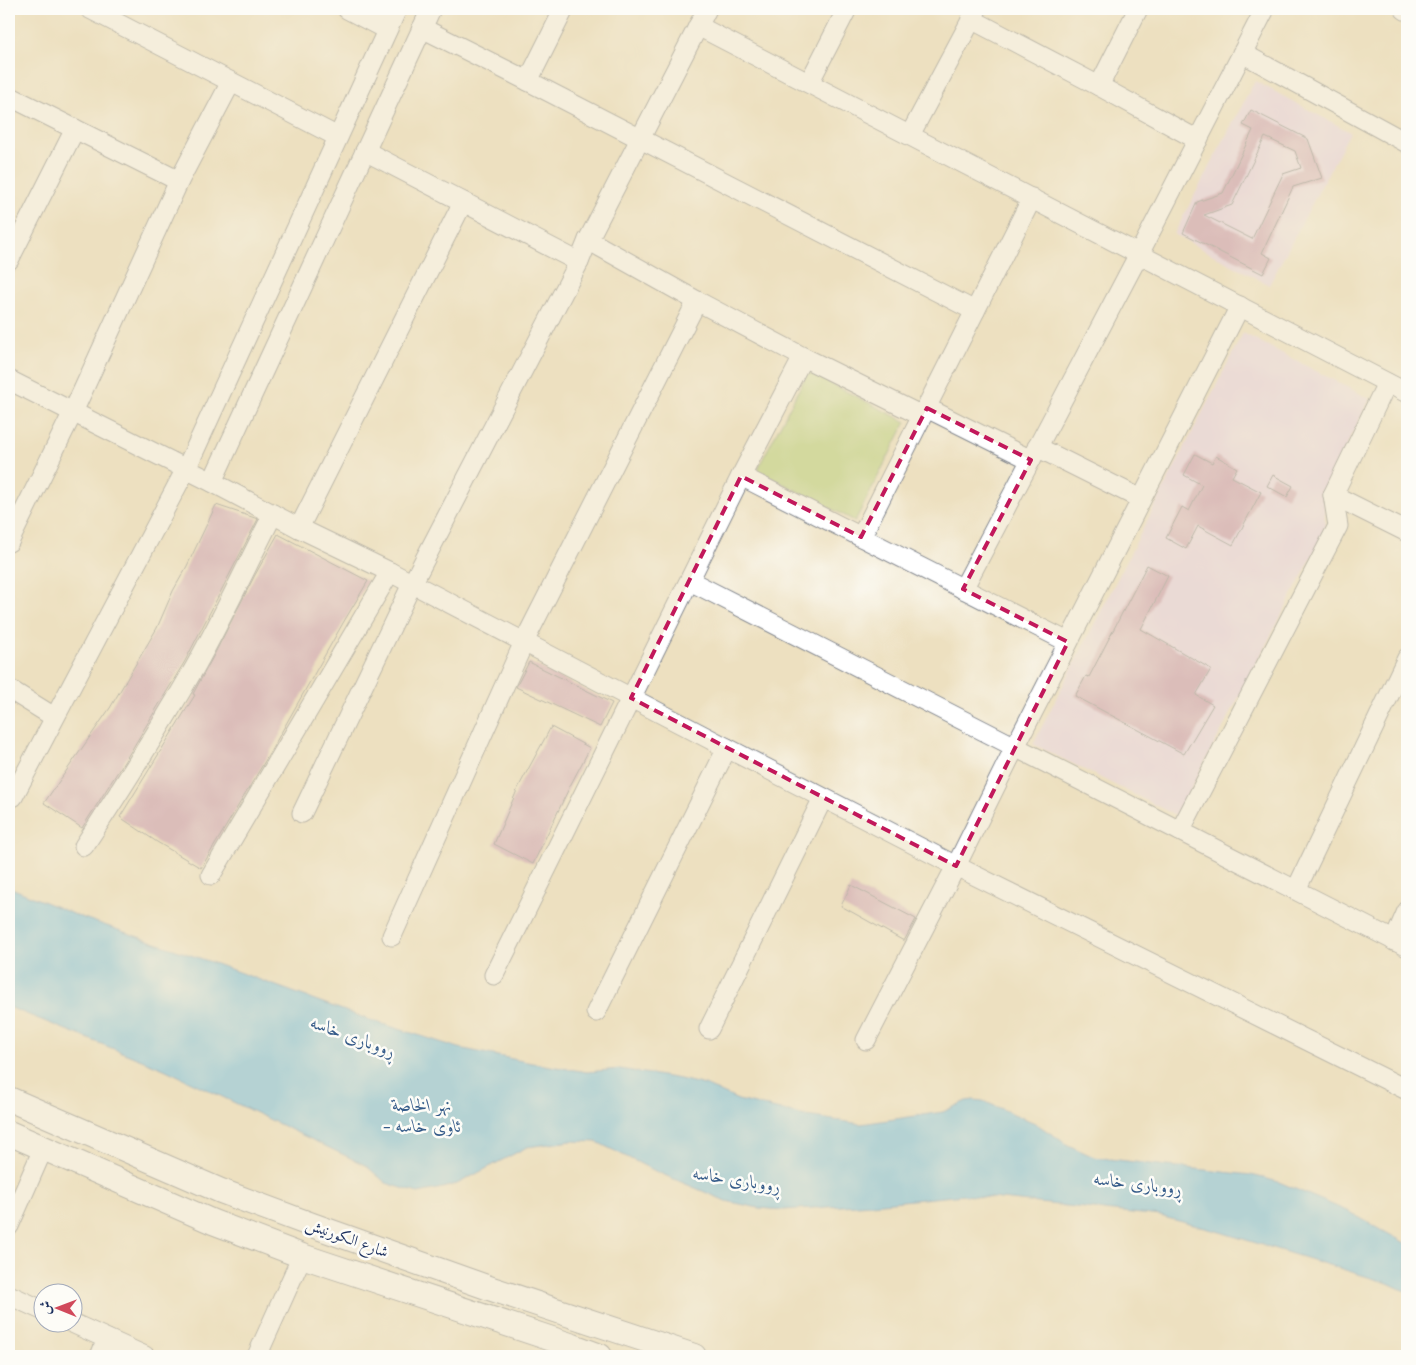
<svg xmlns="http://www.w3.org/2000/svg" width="1416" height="1365" font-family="Cardo,Amiri,serif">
	<rect width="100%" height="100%" fill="#fdfcf7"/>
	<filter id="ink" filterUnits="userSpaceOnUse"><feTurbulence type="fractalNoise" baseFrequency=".02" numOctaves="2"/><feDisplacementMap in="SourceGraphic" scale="10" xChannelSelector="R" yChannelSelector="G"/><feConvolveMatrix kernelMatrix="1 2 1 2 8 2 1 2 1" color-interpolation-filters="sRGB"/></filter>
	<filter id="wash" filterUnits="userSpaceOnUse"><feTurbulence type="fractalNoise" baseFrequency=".0096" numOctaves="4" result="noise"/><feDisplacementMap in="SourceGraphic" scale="20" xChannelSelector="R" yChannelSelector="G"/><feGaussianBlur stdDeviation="1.12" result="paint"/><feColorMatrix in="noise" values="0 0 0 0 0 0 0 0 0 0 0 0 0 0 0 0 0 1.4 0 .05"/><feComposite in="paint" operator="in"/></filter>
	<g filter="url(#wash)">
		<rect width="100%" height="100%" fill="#ede0c0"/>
		<!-- built -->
		<g fill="#e7d2ef">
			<path d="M 1255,81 L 1350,132 L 1269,285 L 1174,234 Z"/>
			<path d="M 1243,333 L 1370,399 L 1324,491 L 1325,532 L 1177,816 L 1033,744 Z"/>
		</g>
		<!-- green -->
		<path fill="#b4d077" stroke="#68806a" d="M 808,372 L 906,422 L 855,521 L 757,470 Z"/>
		<!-- water -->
		<path fill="#71c2ec" stroke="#4678a5" d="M 9,887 L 78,916 L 208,961 L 367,1019 L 459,1048 L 532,1063 L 587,1072 L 620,1069 L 680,1079 L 705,1085 L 738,1100 L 806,1116 L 861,1124 L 943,1112 L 966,1101 L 974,1100 L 983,1101 L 1035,1123 L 1068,1145 L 1094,1157 L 1168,1166 L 1251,1175 L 1279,1182 L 1349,1212 L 1407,1244 L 1407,1292 L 1388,1283 L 1220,1232 L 1160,1216 L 964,1195 L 871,1204 L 783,1210 L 759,1208 L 726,1201 L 655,1171 L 597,1142 L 571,1141 L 527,1147 L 457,1184 L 442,1188 L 418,1193 L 386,1183 L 365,1165 L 164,1069 L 9,1007 Z"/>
		<g id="blocks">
			<!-- building -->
			<g fill="#c693b2" fill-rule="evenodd">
				<path d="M 1251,110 L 1308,139 L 1322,178 L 1293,187 L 1262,253 L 1271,258 L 1263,274 L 1183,233 L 1197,202 L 1223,193 L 1253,130 L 1243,125 ZM 1265,137 L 1295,151 L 1301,168 L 1283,174 L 1252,239 L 1204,215 L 1232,205 Z"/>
				<path d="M 1195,454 L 1212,463 L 1216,456 L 1237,468 L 1232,477 L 1261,492 L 1233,545 L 1198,526 L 1186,549 L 1166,538 L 1182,507 L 1189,511 L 1202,485 L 1184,475 Z"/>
				<path d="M 1273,475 L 1293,486 L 1287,497 L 1267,486 Z"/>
				<path d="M 216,505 L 258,519 L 185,661 L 131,751 L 82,828 L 44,803 L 110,708 L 157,628 L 173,591 L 187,566 Z"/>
				<path d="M 278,534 L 368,581 L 343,623 L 268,756 L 201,868 L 157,842 L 120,817 L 195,695 L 193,694 L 215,653 L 255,575 Z"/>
				<path d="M 1147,565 L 1168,576 L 1141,629 L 1211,669 L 1196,695 L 1213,705 L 1184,754 L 1075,696 L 1086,676 L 1089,677 Z"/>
				<path d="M 529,662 L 612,703 L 600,727 L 516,687 Z"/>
				<path d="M 551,727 L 590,748 L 571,784 L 533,864 L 494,844 L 518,788 Z"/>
				<path d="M 851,885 L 916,919 L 904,941 L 841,906 Z"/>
			</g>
		</g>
	</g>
	<g filter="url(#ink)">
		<use href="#blocks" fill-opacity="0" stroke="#84888f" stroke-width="1"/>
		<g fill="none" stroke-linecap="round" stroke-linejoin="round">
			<!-- minor casing -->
			<g stroke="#84888f" stroke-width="21">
				<g id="minor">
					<path d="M 90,9 L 338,137"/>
					<path d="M 347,9 L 387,30"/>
					<path d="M 1404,9 L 1407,11"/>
					<path d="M 971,19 L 1099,86 L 1198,140"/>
					<path d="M 698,26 L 1407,393"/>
					<path d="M 422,28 L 528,81 L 975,311"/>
					<path d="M 1242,53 L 1407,143"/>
					<path d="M 528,81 L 564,9"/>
					<path d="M 809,83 L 847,9"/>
					<path d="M 1099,86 L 1138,9"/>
					<path d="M 9,96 L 179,181"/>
					<path d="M 910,135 L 977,9"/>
					<path d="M 365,151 L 579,262"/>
					<path d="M 588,240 L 697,301 L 803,357 L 922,416"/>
					<path d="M 9,260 L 75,129"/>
					<path d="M 9,380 L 212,482 L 299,528 L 390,572 L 727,748 L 956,866 L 1407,1090"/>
					<path d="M 927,408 L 1031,460"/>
					<path d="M 1037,447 L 1141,499"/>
					<path d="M 741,476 L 1068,642"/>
					<path d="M 212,482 L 431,9"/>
					<path d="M 1333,495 L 1407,532"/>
					<path d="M 299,528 L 463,202"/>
					<path d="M 861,537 L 1032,198"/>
					<path d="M 9,542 L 73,412 L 179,181 L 231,82"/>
					<path d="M 690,581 L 1407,947"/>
					<path d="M 963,589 L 1139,254 L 1265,9"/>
					<path d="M 9,689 L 54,717"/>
					<path d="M 13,797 L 186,469 L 397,9"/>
					<path d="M 302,813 L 412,584 L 579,262 L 588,240 L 707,9"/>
					<path d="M 1180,831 L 1338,526 L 1333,495 L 1387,383"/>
					<path d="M 84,846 C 123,787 160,728 195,667 C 223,617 247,565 273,514"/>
					<path d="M 211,875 L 390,572"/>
					<path d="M 1296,890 L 1407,658"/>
					<path d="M 392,936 L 524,642 L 697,301"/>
					<path d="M 1394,941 L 1407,911"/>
					<path d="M 494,975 L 741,476 L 803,357"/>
					<path d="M 596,1012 L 727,748"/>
					<path d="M 709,1029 L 823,798"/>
					<path d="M 866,1040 L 956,866 L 1015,747 L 1240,306"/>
					<path d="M 9,1226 L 43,1149"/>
					<path d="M 9,1295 L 42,1310"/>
					<path d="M 70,1322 L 145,1356"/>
					<path d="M 100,1356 L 107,1339"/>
					<path d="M 257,1356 L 302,1256"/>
				</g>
			</g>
			<!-- major casing -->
			<g stroke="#84888f" stroke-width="26">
				<g id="major">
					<path d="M 9,1099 L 221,1191 L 312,1225 L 492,1289 L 694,1356"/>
					<path d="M 9,1133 L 213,1222 L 302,1256 L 573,1346 L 600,1356"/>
				</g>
			</g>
			<!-- minor -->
			<use href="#minor" stroke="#fff" stroke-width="19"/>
			<!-- major -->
			<use href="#major" stroke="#fff" stroke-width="24"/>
		</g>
	</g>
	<!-- marked area -->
	<path d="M0 0H1416V1365H0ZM 927,408 L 1031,460 L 963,589 L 1068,642 L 956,866 L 631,698 L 741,476 L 861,537 Z" fill="#ede0c0" fill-opacity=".55" fill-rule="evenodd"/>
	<path fill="none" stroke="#c2185b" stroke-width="4" stroke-dasharray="10 6" stroke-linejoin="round" d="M 927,408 L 1031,460 L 963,589 L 1068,642 L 956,866 L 631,698 L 741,476 L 861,537 Z"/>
	<g text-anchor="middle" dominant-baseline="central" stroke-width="5" stroke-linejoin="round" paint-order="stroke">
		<!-- street labels -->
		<g font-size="16" fill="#1b2f5e" stroke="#fdfcf7">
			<text transform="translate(347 1238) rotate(20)">شارع الكورنيش</text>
		</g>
		<!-- water labels -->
		<g font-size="18" font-style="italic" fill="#355b89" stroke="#fdfcf7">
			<text transform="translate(353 1037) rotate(20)">ڕووباری خاسە</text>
			<text x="422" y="1105">نهر الخاصة<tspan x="422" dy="21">- ئاوی خاسە</tspan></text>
			<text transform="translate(737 1180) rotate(9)">ڕووباری خاسە</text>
			<text transform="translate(1138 1184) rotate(7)">ڕووباری خاسە</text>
		</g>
	</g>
	<!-- margin -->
	<rect width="1416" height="1365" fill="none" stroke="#fdfcf7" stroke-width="30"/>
	<!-- north arrow -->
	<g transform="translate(58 1308) rotate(271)"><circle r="24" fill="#fdfcf7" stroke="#a3aaba"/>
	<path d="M0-4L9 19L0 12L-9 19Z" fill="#d1495b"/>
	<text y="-8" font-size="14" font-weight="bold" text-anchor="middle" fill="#1b2f5e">ش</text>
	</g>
</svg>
